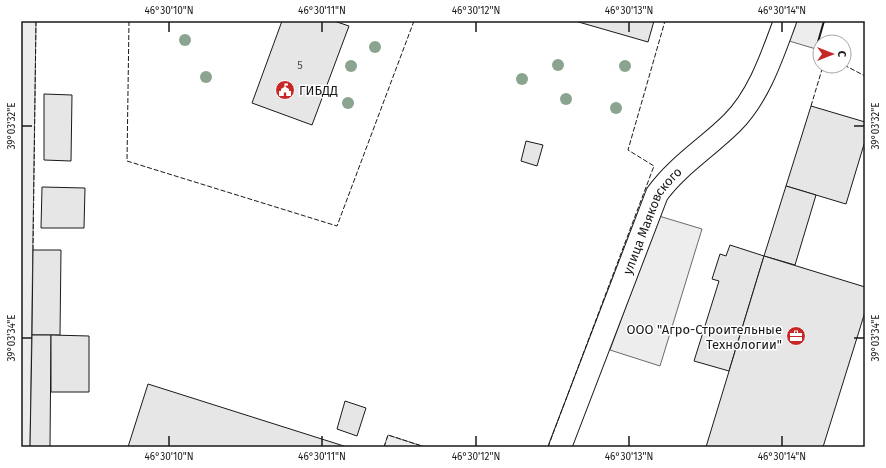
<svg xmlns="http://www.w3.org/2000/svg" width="886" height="468" font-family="'Fira Sans',sans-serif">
	<rect width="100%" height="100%" fill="#fff"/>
	<!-- built -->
	<g fill="#ededed" stroke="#6a6a6a">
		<path d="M 21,21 L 36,21 L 30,447 L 21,447 Z"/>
		<path d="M 795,21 L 824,21 L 816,49 L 789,41 Z"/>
		<path d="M 659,216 L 702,229 L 660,366 L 610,350 Z"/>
		<path d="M 388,435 L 425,447 L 384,447 Z"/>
	</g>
	<!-- building -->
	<g fill="#e6e6e6" stroke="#1a1a1a">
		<path d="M 282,21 L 334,21 L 349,26 L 312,125 L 252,103 Z"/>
		<path d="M 575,21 L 654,21 L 648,42 Z"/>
		<path d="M 44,94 L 72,95 L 71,161 L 44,160 Z"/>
		<path d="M 811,106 L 865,122 L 865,141 L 846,204 L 786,186 Z"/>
		<path d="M 526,141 L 543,145 L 537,166 L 521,161 Z"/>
		<path d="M 786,186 L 816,195 L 795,265 L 764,256 Z"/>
		<path d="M 42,187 L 85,188 L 84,228 L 41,228 Z"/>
		<path d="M 730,245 L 764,256 L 729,371 L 694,361 L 719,281 L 712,279 L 720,254 L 726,256 Z"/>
		<path d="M 33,250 L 61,250 L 60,335 L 32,335 Z"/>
		<path d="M 764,256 L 865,287 L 865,312 L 823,447 L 706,447 Z"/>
		<path d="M 32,335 L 51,335 L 50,447 L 30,447 Z"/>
		<path d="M 51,335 L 89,336 L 89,392 L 51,392 Z"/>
		<path d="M 148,384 L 347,447 L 128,447 Z"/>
		<path d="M 345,401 L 366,408 L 357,436 L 337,429 Z"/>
	</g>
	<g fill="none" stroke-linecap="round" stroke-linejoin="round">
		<!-- minor casing -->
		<g stroke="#1a1a1a" stroke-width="24">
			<g id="minor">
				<path id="s1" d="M 560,447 L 657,194 C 677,166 708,147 732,123 C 759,96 772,56 785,21"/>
			</g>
		</g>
		<!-- minor -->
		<use href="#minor" stroke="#fff" stroke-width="22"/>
		<!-- fence -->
		<g stroke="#1a1a1a" stroke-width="1" stroke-dasharray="5 2" stroke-linecap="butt">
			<path d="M 129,21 L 127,161 L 337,226 L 414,21"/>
			<path d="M 816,49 L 820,51"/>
			<path d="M 844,65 L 865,76"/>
			<path d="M 811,106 L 823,66"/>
			<path d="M 33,250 L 36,21"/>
			<path d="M 384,447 L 388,435 L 425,447"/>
			<path d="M 548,447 L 654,166 L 628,150 L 665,21"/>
		</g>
		<!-- wall -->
		<path stroke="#1a1a1a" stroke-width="2" d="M 816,49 L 824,21"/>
	</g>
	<!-- trees -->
	<g fill="#8aa48f">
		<circle cx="185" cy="40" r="6"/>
		<circle cx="375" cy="47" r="6"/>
		<circle cx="558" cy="65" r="6"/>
		<circle cx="351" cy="66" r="6"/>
		<circle cx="625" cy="66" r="6"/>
		<circle cx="206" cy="77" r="6"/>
		<circle cx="522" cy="79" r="6"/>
		<circle cx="566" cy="99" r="6"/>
		<circle cx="348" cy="103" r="6"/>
		<circle cx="616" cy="108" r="6"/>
	</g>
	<!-- ticks -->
	<path fill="none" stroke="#1a1a1a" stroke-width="1.5" d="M 169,22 L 169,32M 322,22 L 322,32M 476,22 L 476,32M 629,22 L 629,32M 782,22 L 782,32M 22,126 L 32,126M 854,126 L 864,126M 22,338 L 32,338M 854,338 L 864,338M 169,436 L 169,446M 322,436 L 322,446M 476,436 L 476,446M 629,436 L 629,446M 782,436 L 782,446"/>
	<!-- icons -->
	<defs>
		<g id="civic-disc" transform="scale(1)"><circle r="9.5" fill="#c62828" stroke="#fff"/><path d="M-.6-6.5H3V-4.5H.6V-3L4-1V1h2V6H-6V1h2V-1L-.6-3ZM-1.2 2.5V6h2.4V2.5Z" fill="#fff"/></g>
		<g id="office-disc" transform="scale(1)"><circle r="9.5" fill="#c62828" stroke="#fff"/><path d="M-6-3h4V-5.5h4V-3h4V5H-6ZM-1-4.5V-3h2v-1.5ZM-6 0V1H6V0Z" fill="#fff"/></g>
	</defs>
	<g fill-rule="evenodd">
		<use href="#civic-disc" x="285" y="90"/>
		<use href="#office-disc" x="796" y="336"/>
	</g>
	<g text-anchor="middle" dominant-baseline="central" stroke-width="3" stroke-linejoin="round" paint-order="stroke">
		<!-- number labels -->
		<g font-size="11" fill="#4d4d4d">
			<text x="300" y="65">5</text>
		</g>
		<!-- poi labels -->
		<g font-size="13" fill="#1a1a1a" stroke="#fff" text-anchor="start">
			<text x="299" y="90">ГИБДД</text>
			<text x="782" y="329" text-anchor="end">ООО "Агро-Строительные<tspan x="782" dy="15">Технологии"</tspan></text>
		</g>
		<!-- street labels -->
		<g font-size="13" fill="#1a1a1a" stroke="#fff">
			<text stroke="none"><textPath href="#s1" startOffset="245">улица Маяковского</textPath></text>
		</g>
	</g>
	<!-- border -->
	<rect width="886" height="468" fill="none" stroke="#ffffff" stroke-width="44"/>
	<!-- north arrow -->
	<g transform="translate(832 54) rotate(90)"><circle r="19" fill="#ffffff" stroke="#a3a3a3"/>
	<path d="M0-3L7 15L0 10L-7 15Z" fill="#c62828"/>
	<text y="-6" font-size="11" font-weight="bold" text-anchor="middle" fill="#1a1a1a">С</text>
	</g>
	<rect x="22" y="22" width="842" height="424" fill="none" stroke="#1a1a1a" stroke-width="1.5"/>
	<g font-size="10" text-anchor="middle" fill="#1a1a1a">
		<text x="169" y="14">46°30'10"N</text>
		<text x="322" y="14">46°30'11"N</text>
		<text x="476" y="14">46°30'12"N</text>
		<text x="629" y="14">46°30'13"N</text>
		<text x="782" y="14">46°30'14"N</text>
		<text transform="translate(875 126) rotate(-90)" y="4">39°03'32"E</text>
		<text transform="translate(11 126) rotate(-90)" y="4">39°03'32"E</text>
		<text transform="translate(11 338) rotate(-90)" y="4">39°03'34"E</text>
		<text transform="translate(875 338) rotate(-90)" y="4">39°03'34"E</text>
		<text x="169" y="460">46°30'10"N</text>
		<text x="322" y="460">46°30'11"N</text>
		<text x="476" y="460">46°30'12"N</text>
		<text x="629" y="460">46°30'13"N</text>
		<text x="782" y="460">46°30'14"N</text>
	</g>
</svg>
